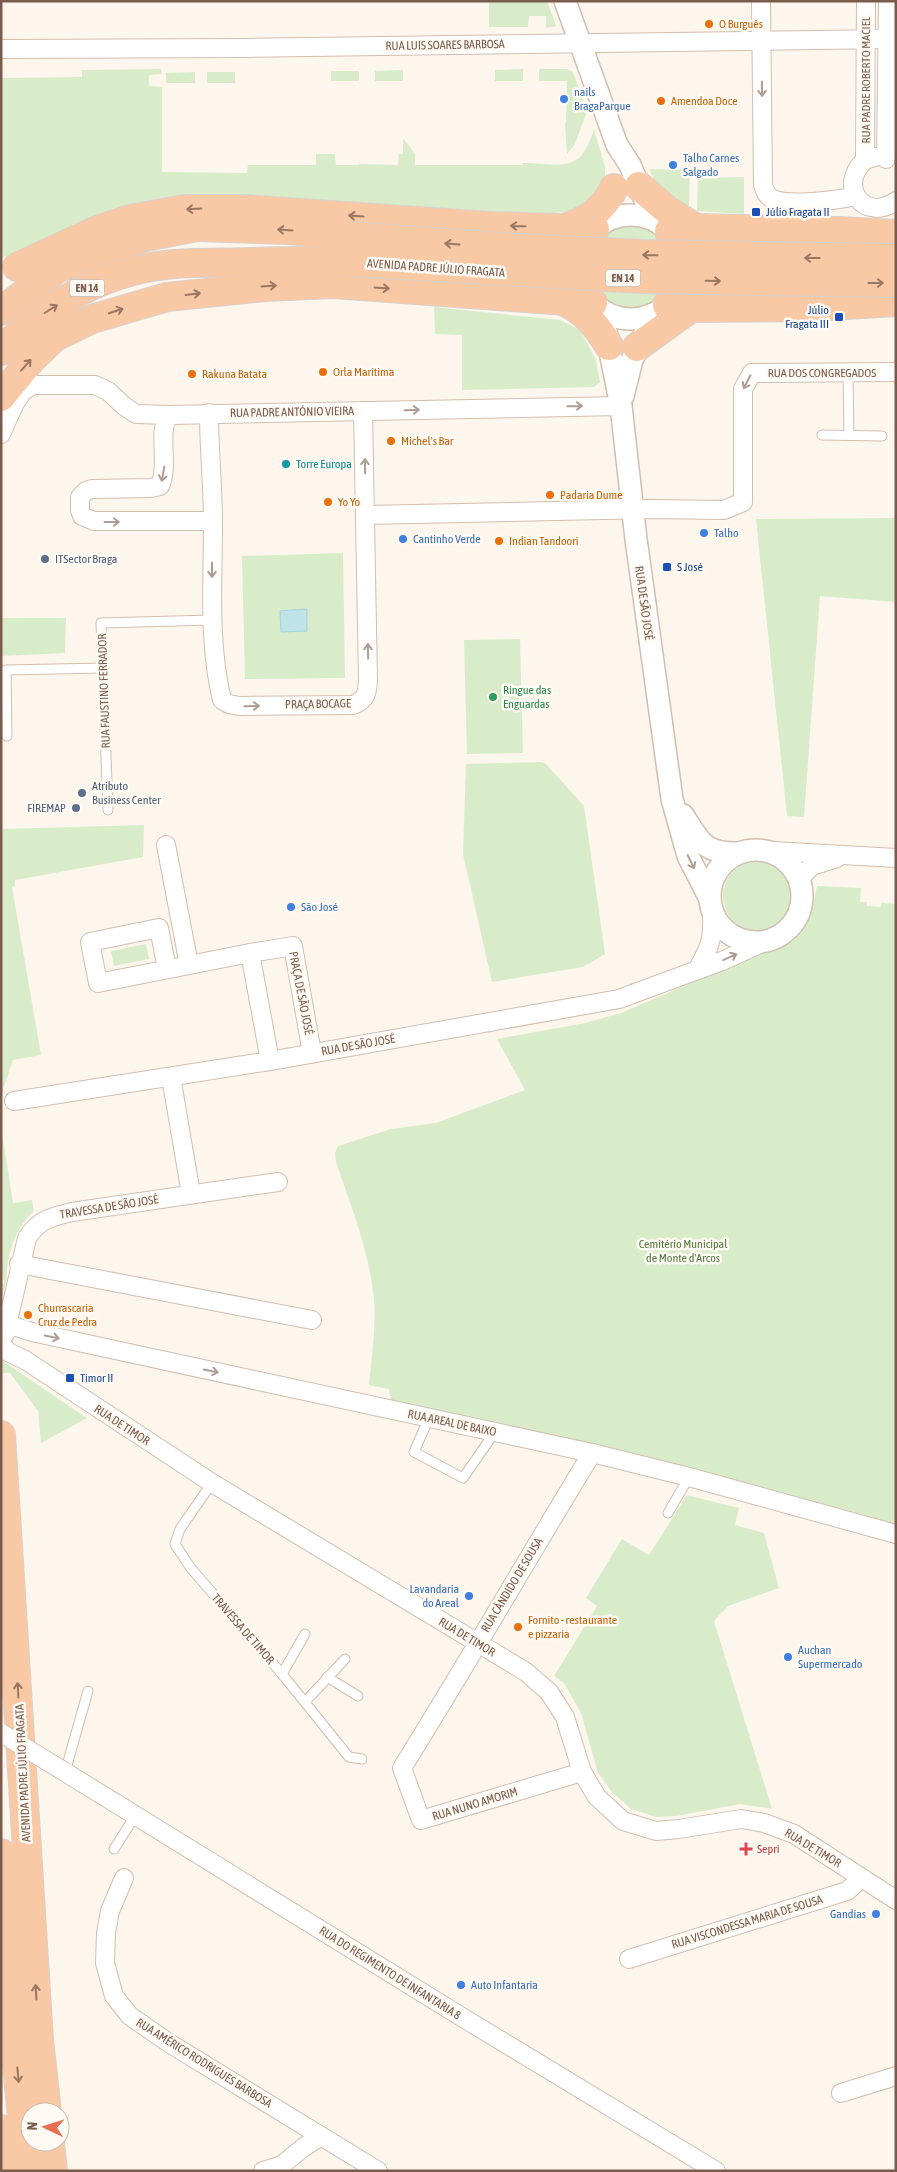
<svg xmlns="http://www.w3.org/2000/svg" width="897" height="2172" font-family="'Asap Condensed',sans-serif">
	<rect width="100%" height="100%" fill="#fdf6ec"/>
	<!-- green -->
	<g fill="#d8ecc9">
		<path d="M 489,1 L 547,1 L 556,26 L 546,28 L 546,16 L 529,16 L 528,27 L 489,27 Z"/>
		<path d="M 161,69 L 162,74 L 149,75 L 149,86 L 162,87 L 162,172 L 247,173 L 248,165 L 316,165 L 316,154 L 335,154 L 336,165 L 359,165 L 359,164 L 398,165 L 399,154 L 403,154 L 403,138 L 415,154 L 415,165 L 523,165 L 523,163 C 561,163 580,176 594,129 L 605,167 L 605,181 L 600,192 L 574,211 L 535,215 L 371,210 L 1,257 L 1,78 L 82,77 L 82,70 Z"/>
		<path d="M 523,69 L 523,81 L 495,81 L 495,70 Z"/>
		<path d="M 539,69 L 567,69 L 573,72 L 587,111 L 575,144 L 567,154 L 565,123 L 566,122 L 567,81 L 539,81 Z"/>
		<path d="M 403,70 L 403,81 L 375,81 L 375,71 Z"/>
		<rect x="331" y="71" width="28" height="10"/>
		<path d="M 195,72 L 195,83 L 166,83 L 166,73 Z"/>
		<rect x="207" y="72" width="28" height="11"/>
		<path d="M 649,169 L 690,170 L 689,209 L 657,186 Z"/>
		<path d="M 744,177 L 744,214 L 697,211 L 698,178 Z"/>
		<path d="M 632,224 C 660,229 660,236 673,259 L 659,299 C 632,315 614,311 594,288 L 604,234 L 617,226 Z"/>
		<path d="M 434,307 L 560,320 L 580,330 L 596,360 L 600,382 L 594,387 L 462,390 L 462,335 L 435,334 Z"/>
		<path d="M 896,518 L 896,602 L 820,596 L 804,817 L 787,816 L 756,519 Z"/>
		<path d="M 343,553 L 345,678 L 245,679 L 242,556 Z"/>
		<path d="M 1,618 L 66,618 L 65,653 L 1,656 Z"/>
		<path d="M 520,639 L 523,753 L 467,754 L 464,640 Z"/>
		<path d="M 541,762 L 546,764 L 584,806 L 605,954 L 583,967 L 492,982 L 463,854 L 466,764 Z"/>
		<path d="M 1,816 L 2,829 L 144,825 L 143,857 L 15,880 L 15,886 L 12,887 L 41,1055 L 13,1060 L 1,1095 Z"/>
		<circle cx="758" cy="896" r="35"/>
		<path d="M 817,886 L 861,888 L 860,902 L 867,902 L 867,906 L 881,907 L 881,903 L 896,904 L 896,1525 L 773,1490 L 391,1401 L 389,1389 L 369,1385 C 372,1356 376,1327 374,1298 C 369,1251 351,1206 336,1162 L 335,1153 L 338,1146 L 391,1129 L 436,1123 L 525,1090 L 497,1039 L 585,1023 L 621,1013 L 759,954 L 783,946 L 798,936 L 811,914 Z"/>
		<path d="M 146,944 L 149,959 L 114,966 L 111,951 Z"/>
		<path d="M 1,1127 L 13,1203 L 32,1200 L 34,1211 C 17,1226 10,1246 7,1268 C 6,1278 7,1287 1,1295 L 1,1284 L 4,1283 L 1,1262 Z"/>
		<path d="M 1,1360 L 87,1418 L 41,1443 L 38,1411 L 10,1373 L 1,1373 Z"/>
		<path d="M 687,1495 L 739,1508 L 735,1525 L 764,1533 L 779,1588 L 728,1606 L 714,1621 L 772,1809 L 740,1804 L 677,1816 L 656,1817 L 631,1809 L 612,1792 L 598,1773 L 581,1713 L 564,1683 L 554,1676 L 597,1606 L 586,1598 L 622,1539 L 649,1555 Z"/>
	</g>
	<!-- water -->
	<path fill="#bfe3e8" stroke="#a5d3da" d="M 307,609 L 307,631 L 281,632 L 280,611 Z"/>
	<g fill="none" stroke-linecap="round" stroke-linejoin="round">
		<!-- service casing -->
		<g stroke="#d1beb0" stroke-width="11">
			<g id="service">
				<path d="M 848,373 L 849,435"/>
				<path d="M 822,435 L 882,436"/>
				<path d="M 7,736 L 6,670 L 103,668"/>
				<path d="M 108,810 L 101,623 L 212,620"/>
				<path d="M 429,1418 L 414,1452 L 463,1478 L 495,1432"/>
				<path d="M 212,1483 L 180,1529 L 175,1544 L 190,1567 L 282,1674 L 349,1757 L 362,1759"/>
				<path d="M 668,1513 L 689,1477"/>
				<path d="M 282,1674 L 305,1634"/>
				<path d="M 327,1677 L 358,1696"/>
				<path d="M 305,1702 L 345,1659"/>
				<path d="M 65,1772 L 88,1691"/>
				<path d="M 114,1849 L 135,1816"/>
			</g>
		</g>
		<!-- minor casing -->
		<g stroke="#d1beb0" stroke-width="20">
			<g id="minor">
				<path d="M 761,1 L 763,185 C 765,191 766,195 771,198 C 786,207 838,200 856,196"/>
				<path d="M 1,49 L 244,48 L 889,39"/>
				<path d="M 875,157 L 865,160 C 836,187 865,223 896,201"/>
				<path d="M 886,159 L 888,1"/>
				<path d="M 865,160 L 866,1"/>
				<path d="M 209,413 C 209,450 213,487 213,524 C 213,582 208,643 222,700 L 229,704 L 239,706 L 353,705 C 366,700 367,694 368,681 L 363,411"/>
				<path d="M 170,415 C 156,429 170,465 160,486 L 151,488 L 92,489 L 86,491 L 80,497 L 80,510 L 82,516 L 94,521 L 213,521"/>
				<path d="M 1,434 L 15,403 L 23,391 L 33,385 L 95,385 L 108,391 L 124,406 L 136,414 L 170,415 L 621,406"/>
				<path d="M 366,515 L 652,509 L 724,510 L 743,502 L 743,389 L 752,373 L 896,372"/>
				<path d="M 166,845 L 189,965"/>
				<path d="M 772,851 L 896,858"/>
				<path d="M 799,879 L 812,866 L 837,858"/>
				<path d="M 167,969 L 159,928 L 90,942 L 98,983 L 250,953"/>
				<path d="M 697,970 C 711,946 713,939 712,911"/>
				<path d="M 270,1061 L 250,953 L 293,946 L 312,1053"/>
				<path d="M 171,1077 L 191,1194"/>
				<path d="M 14,1101 L 270,1061 L 619,999 L 722,961 L 762,943"/>
				<path d="M 19,1264 L 312,1320"/>
				<path d="M 1,1322 L 32,1332 L 592,1453 L 689,1477 L 896,1534"/>
				<path d="M 5,1334 L 27,1238 C 39,1219 52,1217 72,1212 L 278,1182"/>
				<path d="M 3,1346 L 8,1352 L 25,1360 L 212,1483 L 526,1672 L 549,1692 L 565,1717 L 582,1772 L 597,1797 L 623,1821 L 656,1831 L 679,1829 L 741,1819 L 764,1823 L 794,1834 L 896,1900"/>
				<path d="M 65,1772 L 465,2019 L 716,2171"/>
				<path d="M 582,1772 L 421,1820 L 402,1768 C 467,1664 528,1558 592,1453"/>
				<path d="M 124,1878 L 110,1911 L 106,1933 L 105,1963 L 114,1996 L 130,2016 L 169,2043 L 378,2171"/>
				<path d="M 629,1959 L 847,1891 L 862,1878"/>
				<path d="M 841,2093 L 896,2076"/>
				<path d="M 263,2171 L 282,2165 L 304,2147 L 321,2136"/>
			</g>
		</g>
		<!-- tertiary casing -->
		<g stroke="#d1beb0" stroke-width="24">
			<g id="tertiary">
				<path d="M 565,1 L 617,145 L 630,165 L 645,200"/>
				<circle cx="631" cy="267" r="52"/>
				<path d="M 606,332 L 621,406 L 636,539 L 672,799 L 688,856 L 709,897"/>
				<path d="M 623,396 L 632,360 L 645,333"/>
				<path d="M 683,815 C 700,842 704,854 740,853"/>
				<circle cx="756" cy="896" r="46"/>
			</g>
		</g>
		<!-- trunk casing -->
		<g stroke="#dad1cd" stroke-width="30">
			<g id="trunk">
				<path d="M 639,186 L 667,210 L 696,228"/>
				<path d="M 567,227 C 588,220 604,209 614,188"/>
				<path d="M 669,231 L 696,228 L 839,231 L 896,234"/>
				<path d="M 17,267 L 95,231 L 130,219 L 185,209 L 243,209 L 490,226 L 595,229"/>
				<path d="M 563,301 C 585,311 597,326 609,346"/>
				<path d="M 667,305 L 691,308 L 813,307 L 896,302"/>
				<path d="M 1,311 L 57,269 L 102,251 L 146,237 L 197,227 L 288,230 L 351,236"/>
				<path d="M 55,337 L 92,319 L 167,297 L 265,287 L 334,284 L 593,303"/>
				<path d="M 637,347 L 691,308"/>
				<path d="M 1,351 C 47,303 108,269 175,264 C 200,262 226,263 251,262 C 284,261 317,260 350,262"/>
				<path d="M 1,397 L 31,360 L 69,323"/>
				<path d="M 1,1435 L 39,2040 L 47,2112"/>
				<path d="M 1,1853 L 10,1992 L 27,2171"/>
				<path d="M 1,2129 L 6,2171"/>
				<path d="M 50,2142 L 53,2171"/>
			</g>
		</g>
		<!-- service -->
		<use href="#service" stroke="#fff" stroke-width="9"/>
		<!-- minor -->
		<use href="#minor" stroke="#fff" stroke-width="18"/>
		<!-- tertiary -->
		<use href="#tertiary" stroke="#fff" stroke-width="21"/>
		<!-- trunk -->
		<use href="#trunk" stroke="#f9c8a4" stroke-width="28"/>
		<!-- minor-bridge casing -->
		<g stroke="#d1beb0" stroke-width="20" stroke-linecap="butt">
			<path id="minor-bridge" d="M 1,1733 L 65,1772"/>
		</g>
		<!-- trunk-bridge casing -->
		<g stroke="#dad1cd" stroke-width="30" stroke-linecap="butt">
			<g id="trunk-bridge">
				<path d="M 351,236 L 500,247 L 642,254 L 896,258"/>
				<path d="M 350,262 L 642,279 L 896,283"/>
			</g>
		</g>
		<!-- minor-bridge -->
		<use href="#minor-bridge" stroke="#fff" stroke-width="18"/>
		<!-- trunk-bridge -->
		<use href="#trunk-bridge" stroke="#f9c8a4" stroke-width="28"/>
	</g>
	<!-- one-way arrows -->
	<defs><path id="oneway-shaft" d="M-6 0H5M1.5-3L5.5 0L1.5 3" fill="none" stroke-width="1.6" stroke-linecap="round" stroke-linejoin="round" transform="scale(1.25)"/></defs>
	<g stroke="#af9d94">
		<use href="#oneway-shaft" transform="translate(762 89) rotate(89)"/>
		<use href="#oneway-shaft" transform="translate(747 382) rotate(118)"/>
		<use href="#oneway-shaft" transform="translate(575 406) rotate(-1)"/>
		<use href="#oneway-shaft" transform="translate(412 410) rotate(-2)"/>
		<use href="#oneway-shaft" transform="translate(365 466) rotate(-91)"/>
		<use href="#oneway-shaft" transform="translate(163 474) rotate(100)"/>
		<use href="#oneway-shaft" transform="translate(112 522)"/>
		<use href="#oneway-shaft" transform="translate(212 570) rotate(90)"/>
		<use href="#oneway-shaft" transform="translate(368 651) rotate(-91)"/>
		<use href="#oneway-shaft" transform="translate(252 706) rotate(-1)"/>
		<use href="#oneway-shaft" transform="translate(691 862) rotate(64)"/>
		<use href="#oneway-shaft" transform="translate(730 957) rotate(-24)"/>
		<use href="#oneway-shaft" transform="translate(52 1337) rotate(12)"/>
		<use href="#oneway-shaft" transform="translate(211 1371) rotate(12)"/>
	</g>
	<g stroke="#9a7763">
		<use href="#oneway-shaft" transform="translate(194 209) rotate(177)"/>
		<use href="#oneway-shaft" transform="translate(356 216) rotate(-176)"/>
		<use href="#oneway-shaft" transform="translate(518 226) rotate(-179)"/>
		<use href="#oneway-shaft" transform="translate(285 230) rotate(-176)"/>
		<use href="#oneway-shaft" transform="translate(452 244) rotate(-176)"/>
		<use href="#oneway-shaft" transform="translate(650 255) rotate(-179)"/>
		<use href="#oneway-shaft" transform="translate(812 258) rotate(-180)"/>
		<use href="#oneway-shaft" transform="translate(713 281) rotate(1)"/>
		<use href="#oneway-shaft" transform="translate(876 283)"/>
		<use href="#oneway-shaft" transform="translate(269 286) rotate(-4)"/>
		<use href="#oneway-shaft" transform="translate(382 288) rotate(4)"/>
		<use href="#oneway-shaft" transform="translate(193 294) rotate(-7)"/>
		<use href="#oneway-shaft" transform="translate(51 309) rotate(-32)"/>
		<use href="#oneway-shaft" transform="translate(116 311) rotate(-18)"/>
		<use href="#oneway-shaft" transform="translate(26 365) rotate(-48)"/>
		<use href="#oneway-shaft" transform="translate(18 1690) rotate(-93)"/>
		<use href="#oneway-shaft" transform="translate(36 1992) rotate(-93)"/>
		<use href="#oneway-shaft" transform="translate(18 2075) rotate(85)"/>
	</g>
	<!-- markers -->
	<g fill="#e8710a" stroke="#fffaf3" stroke-width="2">
		<circle cx="709" cy="24" r="5"/>
		<circle cx="661" cy="101" r="5"/>
		<circle cx="323" cy="372" r="5"/>
		<circle cx="192" cy="374" r="5"/>
		<circle cx="391" cy="441" r="5"/>
		<circle cx="550" cy="495" r="5"/>
		<circle cx="328" cy="502" r="5"/>
		<circle cx="499" cy="541" r="5"/>
		<circle cx="28" cy="1315" r="5"/>
		<circle cx="518" cy="1627" r="5"/>
	</g>
	<g fill="#3f7fe0" stroke="#fffaf3" stroke-width="2">
		<circle cx="564" cy="99" r="5"/>
		<circle cx="673" cy="165" r="5"/>
		<circle cx="704" cy="533" r="5"/>
		<circle cx="403" cy="539" r="5"/>
		<circle cx="291" cy="907" r="5"/>
		<circle cx="469" cy="1596" r="5"/>
		<circle cx="788" cy="1657" r="5"/>
		<circle cx="876" cy="1914" r="5"/>
		<circle cx="461" cy="1985" r="5"/>
	</g>
	<g fill="#1a4fb4" stroke="#fffaf3" stroke-width="2">
		<rect x="751" y="207" width="10" height="10" rx="2.5"/>
		<rect x="834" y="312" width="10" height="10" rx="2.5"/>
		<rect x="662" y="562" width="10" height="10" rx="2.5"/>
		<rect x="65" y="1373" width="10" height="10" rx="2.5"/>
	</g>
	<circle fill="#0f9aa8" stroke="#fffaf3" stroke-width="2" cx="286" cy="464" r="5"/>
	<g fill="#5c6f8a" stroke="#fffaf3" stroke-width="2">
		<circle cx="45" cy="559" r="5"/>
		<circle cx="82" cy="793" r="5"/>
		<circle cx="76" cy="808" r="5"/>
	</g>
	<circle fill="#2e9e5b" stroke="#fffaf3" stroke-width="2" cx="493" cy="697" r="5"/>
	<path fill="#e0444e" stroke="#fffaf3" stroke-width="2" d="M743.5 1841.5h5v5h5v5h-5v5h-5v-5h-5v-5h5z"/>
	<g text-anchor="middle" dominant-baseline="central" stroke-width="5" stroke-linejoin="round" paint-order="stroke">
		<!-- shield labels -->
		<g fill="#fffaf3" stroke="#a28b7f" stroke-width="1">
			<rect x="605.5" y="269.5" width="35" height="17" rx="4"/>
			<rect x="69.5" y="279.5" width="35" height="17" rx="4"/>
		</g>
		<g font-size="11" font-weight="bold" fill="#7a5c4d">
			<text x="623" y="278">EN 14</text>
			<text x="87" y="288">EN 14</text>
		</g>
		<!-- food labels -->
		<g font-size="12" fill="#c56008" stroke="#fffaf3" text-anchor="start">
			<text x="719" y="24">O Burguês</text>
			<text x="671" y="101">Amendoa Doce</text>
			<text x="333" y="372">Orla Marítima</text>
			<text x="202" y="374">Rakuna Batata</text>
			<text x="401" y="441">Michel's Bar</text>
			<text x="560" y="495">Padaria Dume</text>
			<text x="338" y="502">Yo Yo</text>
			<text x="509" y="541">Indian Tandoori</text>
			<text x="38" y="1308">Churrascaria<tspan x="38" dy="14">Cruz de Pedra</tspan></text>
			<text x="528" y="1620">Fornito - restaurante<tspan x="528" dy="14">e pizzaria</tspan></text>
		</g>
		<!-- street labels -->
		<g font-size="12" fill="#7a5c4d" stroke="#fffaf3">
			<text transform="translate(445 45) rotate(-1)">RUA LUIS SOARES BARBOSA</text>
			<text transform="translate(866 80) rotate(-90)">RUA PADRE ROBERTO MACIEL</text>
			<text transform="translate(436 268) rotate(4)">AVENIDA PADRE JÚLIO FRAGATA</text>
			<text x="822" y="373">RUA DOS CONGREGADOS</text>
			<text transform="translate(292 412) rotate(-1)">RUA PADRE ANTÓNIO VIEIRA</text>
			<text transform="translate(644 603) rotate(82)">RUA DE SÃO JOSÉ</text>
			<text transform="translate(104 691) rotate(-92)">RUA FAUSTINO FERRADOR</text>
			<text transform="translate(318 704) rotate(-1)">PRAÇA BOCAGE</text>
			<text transform="translate(301 993) rotate(79)">PRAÇA DE SÃO JOSÉ</text>
			<text transform="translate(358 1045) rotate(-10)">RUA DE SÃO JOSÉ</text>
			<text transform="translate(109 1207) rotate(-9)">TRAVESSA DE SÃO JOSÉ</text>
			<text transform="translate(452 1423) rotate(12)">RUA AREAL DE BAIXO</text>
			<text transform="translate(122 1425) rotate(33)">RUA DE TIMOR</text>
			<text transform="translate(512 1585) rotate(-59)">RUA CÂNDIDO DE SOUSA</text>
			<text transform="translate(243 1629) rotate(49)">TRAVESSA DE TIMOR</text>
			<text transform="translate(467 1637) rotate(31)">RUA DE TIMOR</text>
			<text transform="translate(23 1773) rotate(-93)">AVENIDA PADRE JÚLIO FRAGATA</text>
			<text transform="translate(475 1804) rotate(-17)">RUA NUNO AMORIM</text>
			<text transform="translate(813 1848) rotate(31)">RUA DE TIMOR</text>
			<text transform="translate(747 1922) rotate(-17)">RUA VISCONDESSA MARIA DE SOUSA</text>
			<text transform="translate(390 1973) rotate(32)">RUA DO REGIMENTO DE INFANTARIA 8</text>
			<text transform="translate(204 2063) rotate(32)">RUA AMÉRICO RODRIGUES BARBOSA</text>
		</g>
		<!-- shop labels -->
		<g font-size="12" fill="#366cbe" stroke="#fffaf3" text-anchor="start">
			<text x="574" y="92">nails<tspan x="574" dy="14">BragaParque</tspan></text>
			<text x="683" y="158">Talho Carnes<tspan x="683" dy="14">Salgado</tspan></text>
			<text x="714" y="533">Talho</text>
			<text x="413" y="539">Cantinho Verde</text>
			<text x="301" y="907">São José</text>
			<text x="459" y="1589" text-anchor="end">Lavandaria<tspan x="459" dy="14">do Areal</tspan></text>
			<text x="798" y="1650">Auchan<tspan x="798" dy="14">Supermercado</tspan></text>
			<text x="866" y="1914" text-anchor="end">Gandias</text>
			<text x="471" y="1985">Auto Infantaria</text>
		</g>
		<!-- transit labels -->
		<g font-size="12" fill="#164399" stroke="#fffaf3" text-anchor="start">
			<text x="766" y="212">Júlio Fragata II</text>
			<text x="829" y="310" text-anchor="end">Júlio<tspan x="829" dy="14">Fragata III</tspan></text>
			<text x="677" y="567">S José</text>
			<text x="80" y="1378">Timor II</text>
		</g>
		<!-- culture labels -->
		<g font-size="12" fill="#0d838f" stroke="#fffaf3" text-anchor="start">
			<text x="296" y="464">Torre Europa</text>
		</g>
		<!-- service labels -->
		<g font-size="12" fill="#4e5e75" stroke="#fffaf3" text-anchor="start">
			<text x="55" y="559">ITSector Braga</text>
			<text x="92" y="786">Atributo<tspan x="92" dy="14">Business Center</tspan></text>
			<text x="66" y="808" text-anchor="end">FIREMAP</text>
		</g>
		<!-- leisure labels -->
		<g font-size="12" fill="#27864d" stroke="#fffaf3" text-anchor="start">
			<text x="503" y="690">Ringue das<tspan x="503" dy="14">Enguardas</tspan></text>
		</g>
		<!-- park labels -->
		<g font-size="12" fill="#537a41" stroke="#fffaf3">
			<text x="683" y="1244">Cemitério Municipal<tspan x="683" dy="14">de Monte d'Arcos</tspan></text>
		</g>
		<!-- health labels -->
		<g font-size="12" fill="#be3a42" stroke="#fffaf3" text-anchor="start">
			<text x="757" y="1849">Sepri</text>
		</g>
	</g>
	<!-- border -->
	<rect width="897" height="2172" fill="none" stroke="#7a5c4d" stroke-width="5"/>
	<!-- north arrow -->
	<g transform="translate(45 2127) rotate(274)"><circle r="24" fill="#fffaf3" stroke="#cabbb1"/>
	<path d="M0-4L9 19L0 12L-9 19Z" fill="#e76f51"/>
	<text y="-8" font-size="14" font-weight="bold" text-anchor="middle" fill="#7a5c4d">N</text>
	</g>
</svg>
